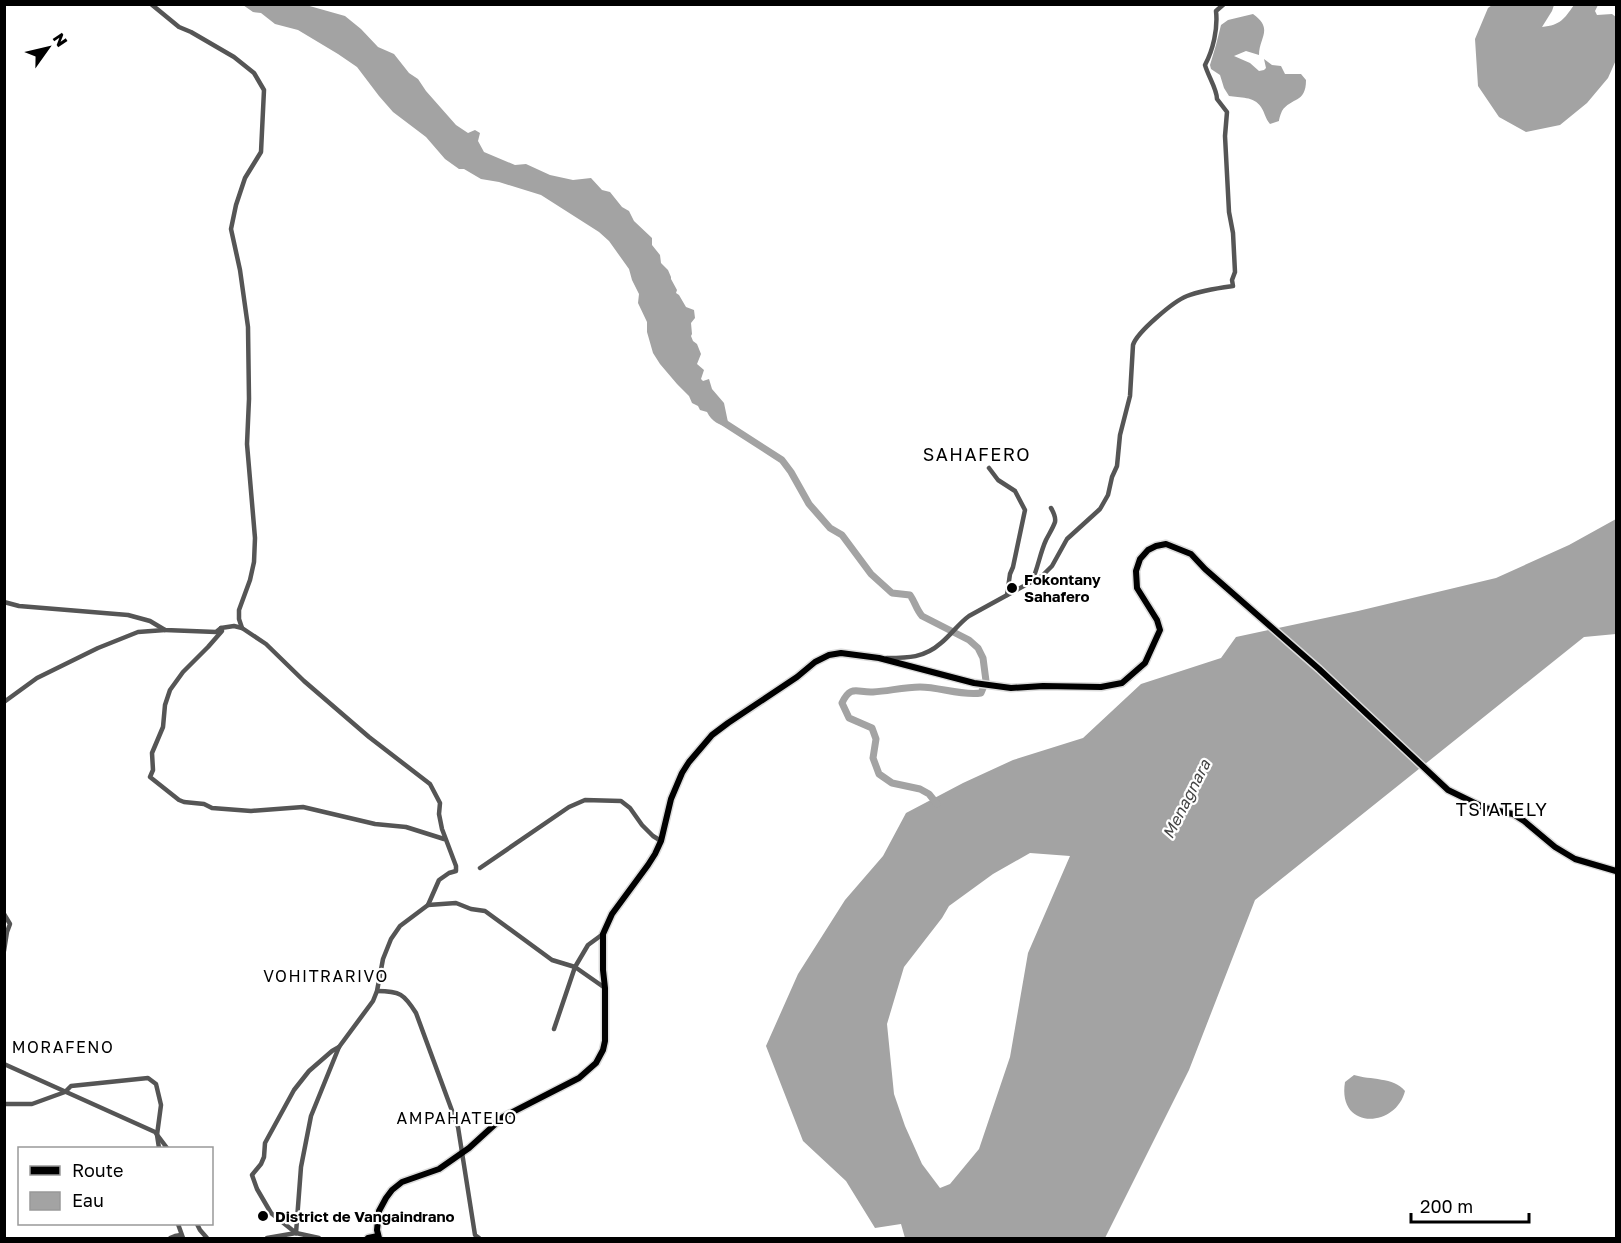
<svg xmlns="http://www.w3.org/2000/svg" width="1621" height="1243" font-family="'Golos Text',sans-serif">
	<rect width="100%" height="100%" fill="#fff"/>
	<!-- water -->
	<g fill="#a3a3a3" fill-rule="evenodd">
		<path d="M 243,5 L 306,5 L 345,16 L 361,29 L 378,47 L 394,54 L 409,73 L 418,79 L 426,91 L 456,125 L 468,133 L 475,130 L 480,133 L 478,141 L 484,152 L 515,165 L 526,164 L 550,175 L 573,180 L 591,178 L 602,190 L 610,192 L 622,207 L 629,211 L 634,221 L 652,238 L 652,245 L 660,255 L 661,263 L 668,270 L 671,277 L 671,279 L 677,290 L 676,293 L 679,295 L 686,307 L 694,310 L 695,318 L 691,323 L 692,334 L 691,336 L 693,341 L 697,344 L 701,354 L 697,364 L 704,370 L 701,379 L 703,381 L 709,379 L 712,389 L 724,403 L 729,427 C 719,425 712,422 707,412 L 700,410 L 698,406 L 692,403 L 689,396 L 677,384 L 660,364 L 653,353 L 647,332 L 647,322 L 638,303 L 639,294 L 632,280 L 629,269 L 609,241 L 599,232 L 541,195 L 499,182 L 481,179 L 464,169 L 459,169 L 445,159 L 426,137 L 393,112 L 379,96 L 357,67 L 338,54 L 298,30 L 275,24 L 261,13 L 253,12 Z"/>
		<path d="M 1492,5 L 1554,5 L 1552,11 L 1542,27 C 1561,25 1564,19 1574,5 L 1598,5 L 1595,11 L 1597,15 L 1612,14 L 1616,17 L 1616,60 L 1608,78 L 1587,103 L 1560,125 L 1526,132 L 1499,117 L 1478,86 L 1475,39 L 1488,8 Z"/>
		<path d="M 1253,14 C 1274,29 1259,37 1259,55 L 1246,51 L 1234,56 L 1250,63 L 1259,71 L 1264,70 L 1266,68 L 1264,59 L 1272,65 L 1281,66 L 1285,74 L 1301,74 L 1306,80 C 1306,104 1291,97 1282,111 C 1281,113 1279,119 1279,121 L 1270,124 C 1265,118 1265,113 1261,107 C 1254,96 1240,98 1229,96 L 1224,88 L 1220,75 L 1211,69 L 1210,65 L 1216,45 L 1221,25 L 1228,20 Z"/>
		<path d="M 1616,519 L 1616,634 L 1584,637 L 1255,900 L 1189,1070 L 1105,1238 L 905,1238 L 901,1224 L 875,1228 L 846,1181 L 803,1141 L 766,1046 L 798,974 L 845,900 L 883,856 L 906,813 L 963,783 L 1013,760 L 1083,738 L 1141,684 L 1221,658 L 1236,637 L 1358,611 L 1496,578 L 1569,545 ZM 1030,853 L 1070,856 L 1028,953 L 1010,1057 L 979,1149 L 950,1184 L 940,1188 L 922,1164 L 905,1126 L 894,1094 L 887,1024 L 904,967 L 942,918 L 949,906 L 993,874 Z"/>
		<path d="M 1354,1075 C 1370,1080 1394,1077 1405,1091 C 1396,1128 1337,1131 1345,1082 Z"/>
	</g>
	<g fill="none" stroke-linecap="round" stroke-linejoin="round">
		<!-- river -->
		<path stroke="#a3a3a3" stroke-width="7" d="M 723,422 L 782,460 L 791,472 L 809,504 L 830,528 L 842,535 L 871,574 L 892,593 L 910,595 C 915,602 916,609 922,616 L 969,640 L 978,648 L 983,658 L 986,681 L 981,693 C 961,696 940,687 920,687 C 904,687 889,691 873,692 C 857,693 851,684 842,703 L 849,718 L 872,728 L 876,739 L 873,758 L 879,774 L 892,783 L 920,789 L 929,794 L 937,804"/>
		<!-- major casing -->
		<g stroke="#dbdbdb" stroke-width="9">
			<g id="major">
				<path d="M 368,1238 L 378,1236"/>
				<path d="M 379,1238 L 377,1230 L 379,1211 L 386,1198 L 392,1190 L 402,1182 L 439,1169 L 469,1148 L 503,1117 L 579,1078 L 596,1063 L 603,1050 L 605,1041 L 605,988 L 603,970 L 603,934 L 612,914 L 648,865 L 655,854 L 661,841 L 671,799 L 682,773 L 689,762 L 712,735 L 728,723 L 797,677 L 815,662 L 829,655 L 841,653 L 879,658 L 974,683 L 1011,688 L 1043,686 L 1101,687 L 1122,683 L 1145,663 L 1160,630 L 1157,620 L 1137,588 L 1136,571 L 1140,559 L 1148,550 L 1156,546 L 1166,544 L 1191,554 L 1205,569 L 1319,669 L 1448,790 L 1485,808 L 1513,814 L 1524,821 L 1555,847 L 1575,859 L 1616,871"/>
			</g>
		</g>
		<!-- minor -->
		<g stroke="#555" stroke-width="4.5">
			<path d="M 151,4 L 179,27 L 191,32 L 234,57 L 254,73 L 264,90 L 261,152 L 245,178 L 236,205 L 231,229 L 240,270 L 248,327 L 249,399 L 247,444 L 255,538 L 254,562 L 250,580 L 239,610 L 239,619 L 242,628"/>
			<path d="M 989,468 L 998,480 L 1015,491 L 1025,510 L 1013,567 L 1010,574 L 1007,595"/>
			<path d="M 1032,581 C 1038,568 1040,553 1046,540 C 1049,534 1053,528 1055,522 C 1056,517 1054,513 1051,508"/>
			<path d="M 4,602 L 19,606 L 128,615 L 150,621 L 165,630 L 216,632 L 221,628 L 234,626 L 242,628 L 266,644 L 304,681 L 369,737 L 430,784 L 440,803 L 439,814 L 442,829 L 456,866 L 456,871 L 449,873 L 439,880 L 428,905 L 400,926 L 391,939 L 383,959 L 377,991 L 373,1001 L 339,1047 L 311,1116 L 301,1167 L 296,1233"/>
			<path d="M 221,628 L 222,631 L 208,647 L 183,672 L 170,690 L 165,705 L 163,727 L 152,753 L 153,770 L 150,777 L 179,800 L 184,802 L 204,804 L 212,808 L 251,811 L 303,807 L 375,824 L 406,827 L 444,839"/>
			<path d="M 887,658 C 908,658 924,658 941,643 C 951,635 958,624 969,616 L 1042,576 L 1052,566 L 1067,539 L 1100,509 L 1108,495 L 1112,477 L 1117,466 L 1120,435 L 1130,396 L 1133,345 C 1137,332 1174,301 1187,296 C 1202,290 1218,288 1233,286 L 1232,280 L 1235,272 L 1233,233 L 1229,212 L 1225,136 L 1227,112 L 1217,99 C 1217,89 1208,76 1205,65 C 1213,50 1218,29 1216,11 L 1224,4"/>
			<path d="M 4,702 L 37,678 L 98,648 L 138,632 L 165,630"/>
			<path d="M 480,868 L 569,807 L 585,800 L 621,801 L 630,808 L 642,825 L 653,836 L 661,841"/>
			<path d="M 428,905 L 456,903 L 471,909 L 485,911 L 552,960 L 575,967 L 605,988"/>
			<path d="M 4,914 L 10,924 L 7,932 L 4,951"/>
			<path d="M 377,991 C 400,991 404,994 416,1013 L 458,1127 L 475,1235 L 479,1238"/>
			<path d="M 554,1029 L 575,967 L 588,945 L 603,934"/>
			<path d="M 4,1064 L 155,1132 L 167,1148"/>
			<path d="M 4,1104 L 32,1104 L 65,1092 L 71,1086 L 148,1078 L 156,1084 L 161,1105 L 157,1135 L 159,1148"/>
			<path d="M 178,1224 L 183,1238"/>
			<path d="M 197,1224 L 200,1230 L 207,1238"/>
			<path d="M 296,1233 L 271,1213 L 257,1189 L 252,1175 L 261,1164 L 264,1157 L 265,1143 L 294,1090 L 309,1071 L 332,1051 L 339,1047"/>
			<path d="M 170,1238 L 175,1236 L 181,1235"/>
			<path d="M 267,1238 L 296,1233 L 319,1238"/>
		</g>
		<!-- major -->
		<use href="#major" stroke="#000" stroke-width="6"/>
	</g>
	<!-- markers -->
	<g fill="#000" stroke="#fff" stroke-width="2">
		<circle cx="1012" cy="588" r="6"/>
		<circle cx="263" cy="1216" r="6"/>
	</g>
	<g text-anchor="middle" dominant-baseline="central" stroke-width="4.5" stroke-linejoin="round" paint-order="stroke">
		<!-- poi labels -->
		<g font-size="15" font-weight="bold" fill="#000" stroke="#fff" text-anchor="start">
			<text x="1024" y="579">Fokontany<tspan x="1024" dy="17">Sahafero</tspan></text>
			<text x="275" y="1216">District de Vangaindrano</text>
		</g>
		<!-- water labels -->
		<g font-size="16" font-style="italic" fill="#444" stroke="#fff">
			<text transform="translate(1186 799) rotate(-63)">Menagnara</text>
		</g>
		<!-- neighbourhood labels -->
		<g font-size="16" letter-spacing="1.5" fill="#000" stroke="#fff">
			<text x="326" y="976">VOHITRARIVO</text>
			<text x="63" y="1047">MORAFENO</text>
			<text x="457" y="1118">AMPAHATELO</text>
		</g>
		<!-- quarter labels -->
		<g font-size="18" letter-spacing="1.5" fill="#000" stroke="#fff">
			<text x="977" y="454">SAHAFERO</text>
			<text x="1502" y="809">TSIATELY</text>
		</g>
	</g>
	<!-- border -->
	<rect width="1621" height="1243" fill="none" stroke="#000000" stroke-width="12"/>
	<!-- legend -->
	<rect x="18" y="1147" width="195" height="78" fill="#ffffff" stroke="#999999" stroke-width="1.5"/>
	<rect x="30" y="1166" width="30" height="9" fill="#000000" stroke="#999999" stroke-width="1.5"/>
	<text x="72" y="1177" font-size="18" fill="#000000">Route</text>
	<rect x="30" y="1192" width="30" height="18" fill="#a3a3a3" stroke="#999999" stroke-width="1.5"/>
	<text x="72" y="1207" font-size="18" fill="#000000">Eau</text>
	<!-- north arrow -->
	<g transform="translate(48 48) rotate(56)" stroke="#ffffff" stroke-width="4.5" paint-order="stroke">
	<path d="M0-4.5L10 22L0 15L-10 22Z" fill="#000000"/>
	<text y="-9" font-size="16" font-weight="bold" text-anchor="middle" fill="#000000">N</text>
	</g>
	<!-- scale -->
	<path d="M1411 1213v9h118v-9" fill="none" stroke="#000000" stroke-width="3"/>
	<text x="1420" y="1213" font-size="18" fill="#000000" stroke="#ffffff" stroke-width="4.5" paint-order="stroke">200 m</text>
</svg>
